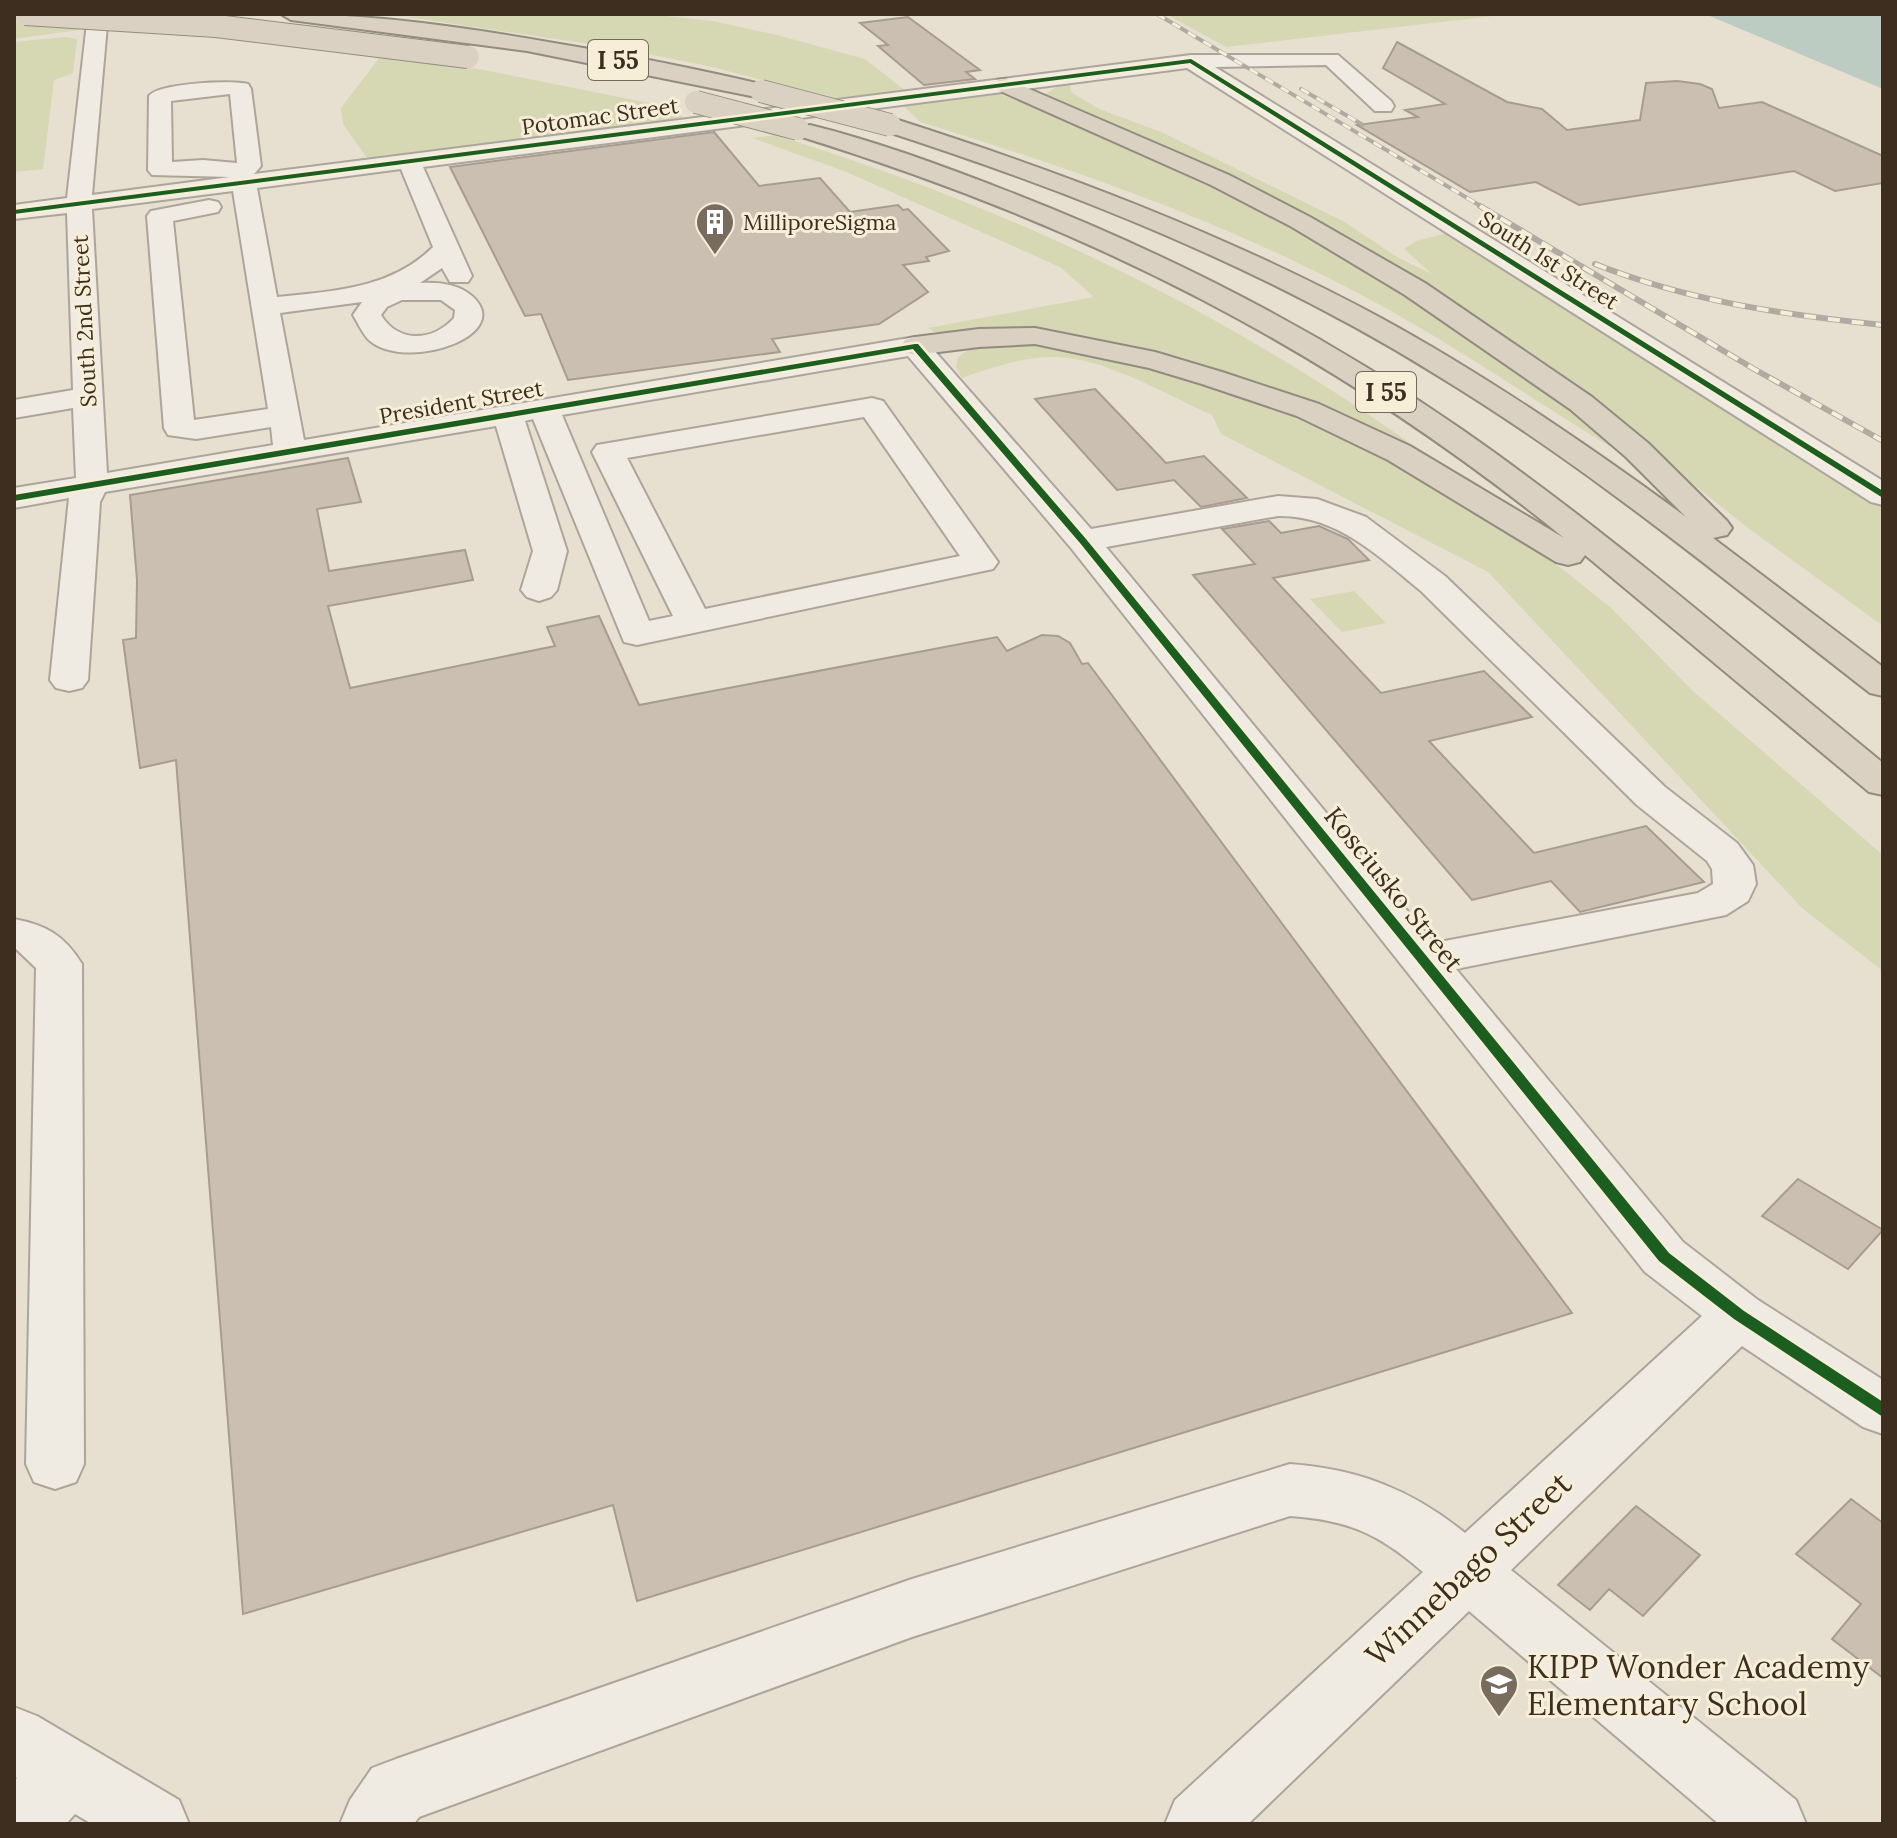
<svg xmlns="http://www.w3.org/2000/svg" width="1897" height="1838" font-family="Lora,serif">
	<rect width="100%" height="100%" fill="#e7e0d1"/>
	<!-- green -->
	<g fill="#d6d7b3">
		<path d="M 456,14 L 646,14 L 713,21 L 777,35 L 865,59 L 907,92 L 839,100 L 708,66 L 618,48 L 406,17 Z"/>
		<path d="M 1166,14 L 1510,14 L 1226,47 Z"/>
		<path d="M 14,22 L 80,25 L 78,30 L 14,39 Z"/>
		<path d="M 65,37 L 77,39 L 73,73 L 54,80 L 43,169 L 14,172 L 14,42 Z"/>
		<path d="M 382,54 L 464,66 L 669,107 L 684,118 L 367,158 L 343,124 L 341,108 Z"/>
		<path d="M 1076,82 L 1070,86 L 1071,92 L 1099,109 L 1161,132 L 1343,221 L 1399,258 L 1432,274 L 1404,249 L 1416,241 L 1452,232 L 1883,503 L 1883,626 L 1748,528 L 1587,400 L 1458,308 L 1045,94 L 1060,85 Z"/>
		<path d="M 994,92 L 1091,128 L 1234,195 L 1297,229 L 1371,272 L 1571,408 L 1614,446 L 1611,447 C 1530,398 1453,344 1369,299 C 1226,222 1074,169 920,122 L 901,103 Z"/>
		<path d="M 775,135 C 1030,214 1245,320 1460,479 L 1398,445 L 1108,345 L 943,336 L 928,328 L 1094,297 L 1060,267 L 844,171 L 752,138 Z"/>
		<path d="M 993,342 L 1044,343 L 1202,380 L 1347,435 L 1520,537 L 1566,572 L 1610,607 L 1694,692 L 1883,855 L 1883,971 L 1802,908 L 1488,572 L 1221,434 L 1212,415 C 1166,395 1103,356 1052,357 C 1022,357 990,368 962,378 L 956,367 L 958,357 L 971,348 Z"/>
		<path d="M 1354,591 L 1386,623 L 1342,632 L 1310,599 Z"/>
	</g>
	<!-- water -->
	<path fill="#bcccc2" d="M 1705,14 L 1883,14 L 1883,89 Z"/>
	<!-- building -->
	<g fill="#cbbfb2" stroke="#a89c90" stroke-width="2">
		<path d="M 908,17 L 980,70 L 966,72 L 975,79 L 924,85 L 878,46 L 888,45 L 860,23 Z"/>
		<path d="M 1397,42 L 1507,102 L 1542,109 L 1567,130 L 1640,120 L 1646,83 L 1677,81 L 1700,84 L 1712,89 L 1719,108 L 1762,102 L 1883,156 L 1883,183 L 1835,191 L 1794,171 L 1579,205 L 1536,182 L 1470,192 L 1357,125 L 1418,117 L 1405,110 L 1445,104 L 1383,68 Z"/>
		<path d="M 714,132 L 759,186 L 820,178 L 850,212 L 898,205 L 903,210 L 908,209 L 949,251 L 926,257 L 929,261 L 903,265 L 928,292 L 879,324 L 772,339 L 780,352 L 568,380 L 541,314 L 525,316 L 450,167 Z"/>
		<path d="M 1095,389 L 1166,463 L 1204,456 L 1247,498 L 1201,507 L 1174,480 L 1117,490 L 1035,399 Z"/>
		<path d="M 348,458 L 361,502 L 317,509 L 329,571 L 465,550 L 473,580 L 328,606 L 350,688 L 555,646 L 547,627 L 599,616 L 639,705 L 997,637 L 1007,651 L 1042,635 L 1058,636 L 1070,643 L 1082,664 L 1088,663 L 1572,1313 L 637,1601 L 613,1505 L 243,1614 L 176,760 L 140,768 L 123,640 L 136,638 L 137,580 L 130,495 Z"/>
		<path d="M 1269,521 L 1281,533 L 1319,526 L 1348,539 L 1369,560 L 1273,578 L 1381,693 L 1484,671 L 1532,717 L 1429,741 L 1534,853 L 1646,826 L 1704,882 L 1580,912 L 1551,881 L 1472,900 L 1193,575 L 1255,564 L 1222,529 Z"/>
		<path d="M 1798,1179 L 1883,1230 L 1848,1269 L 1762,1216 Z"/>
		<path d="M 1851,1499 L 1883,1523 L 1883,1678 L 1832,1639 L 1861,1604 L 1796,1554 Z"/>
		<path d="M 1636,1506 L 1700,1555 L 1643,1616 L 1609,1589 L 1590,1610 L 1558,1585 Z"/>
	</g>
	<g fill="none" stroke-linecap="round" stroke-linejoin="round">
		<!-- minor casing -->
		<g stroke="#ada599" stroke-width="4">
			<g id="minor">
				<path d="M 88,14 L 108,14 L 92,195 L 230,177 L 152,175 L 148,170 L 149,96 C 159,83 231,80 248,84 L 251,89 L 261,166 L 254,174 L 1191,55 L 1338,55 L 1391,101 L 1394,106 L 1391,111 L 1375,111 L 1326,65 L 1215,67 L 1883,481 L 1883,505 L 1871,502 L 1187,68 L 423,167 L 472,276 L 468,282 L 450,282 L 442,268 L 420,283 C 439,282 458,284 472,296 C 516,335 408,372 370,341 C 363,335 358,323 353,315 L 362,302 L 280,313 L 304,440 L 915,337 L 925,340 L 1091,529 L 1278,496 L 1317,499 L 1366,517 L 1445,576 L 1665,787 L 1737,843 L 1753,865 L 1756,884 L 1748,901 L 1726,915 L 1456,969 L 1683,1242 L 1758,1300 L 1883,1380 L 1883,1434 L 1863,1427 L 1742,1346 L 1511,1570 L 1796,1800 L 1806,1824 L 1719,1824 L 1469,1611 L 1248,1824 L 1165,1824 L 1175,1800 L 1423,1572 C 1379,1534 1349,1520 1290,1516 L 912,1637 L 419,1817 L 414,1824 L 340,1824 L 350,1800 L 372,1768 L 396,1759 L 912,1579 L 1290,1464 C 1359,1469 1412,1490 1465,1533 L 1702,1316 L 1645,1272 L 1071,548 L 908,356 L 562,415 L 649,621 L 673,616 L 592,452 L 597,445 L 872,398 L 883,401 L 998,562 L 993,569 L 637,645 L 624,642 L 533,419 L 525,421 L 567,551 L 557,590 L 551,597 L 539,601 L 527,597 L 521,590 L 533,551 L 496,426 L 105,492 L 100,502 L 88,680 L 82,688 L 69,691 L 56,688 L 50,680 L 69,498 L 14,508 L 14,488 L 76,478 L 73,408 L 14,418 L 14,400 L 73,390 L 67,213 L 14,219 L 14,205 L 67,198 ZM 230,94 L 237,163 L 203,160 L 172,162 L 171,101 ZM 401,169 L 433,247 C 391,289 334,291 277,297 L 257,188 ZM 233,191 L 268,409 L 194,420 L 173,221 L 218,212 L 221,207 L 218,202 L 209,200 L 151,211 L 147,216 L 164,428 L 168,435 L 196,439 L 271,427 L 273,445 L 107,473 L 92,209 ZM 402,300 L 441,300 L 455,310 L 454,318 C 432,342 398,343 381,315 L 387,307 ZM 864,417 L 960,556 L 705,609 L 627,458 ZM 1278,516 C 1337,515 1378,556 1421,591 L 1637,805 L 1707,861 L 1712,869 L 1713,884 L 1698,893 L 1434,943 L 1106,547 Z"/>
				<path d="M 14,919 C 46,925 64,935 82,964 L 84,1464 L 76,1482 L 55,1489 L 34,1482 L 26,1464 L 36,968 L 14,947 Z"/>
				<path d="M 14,1707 L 37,1716 L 179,1800 L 189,1824 L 92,1824 L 75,1814 L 66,1824 L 14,1824 L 14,1781 L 17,1778 L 14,1776 Z"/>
			</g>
		</g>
		<!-- highway casing -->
		<g stroke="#928b80" stroke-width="4">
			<g id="highway">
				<path d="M 281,14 C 373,14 463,27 554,43 C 626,55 698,69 769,86 L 772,91 L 761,98 L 527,51 L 291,20 Z"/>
				<path d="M 1006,79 L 1229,175 L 1310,217 L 1425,283 L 1592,397 L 1648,443 L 1727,521 L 1732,528 L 1727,535 L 1713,538 L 1883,667 L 1883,696 L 1870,693 C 1728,583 1589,467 1435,374 C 1262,267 1074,192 882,130 L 879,125 L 882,120 L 898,120 C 1064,173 1227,235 1381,318 C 1487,376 1588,445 1686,517 L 1626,457 L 1570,409 L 1405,295 L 1292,227 L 1211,185 L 998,90 L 995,85 L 998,80 Z"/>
				<path d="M 810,125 C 875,141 940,165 1002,189 C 1163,251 1319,330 1461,429 C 1608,531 1744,650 1883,763 L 1883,795 L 1869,792 L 1585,555 L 1580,562 L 1568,565 L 1556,562 L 1388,460 L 1297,416 L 1202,384 L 1149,368 L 1035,344 L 979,347 L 915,355 L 905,352 L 901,346 L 905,340 L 915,337 L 979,329 L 1035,328 L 1155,352 L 1222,372 L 1319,404 L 1410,446 L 1564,538 C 1331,349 1088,226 802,137 L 799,132 L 802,127 Z"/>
			</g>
		</g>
		<!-- minor -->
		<use href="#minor" fill="#efebe3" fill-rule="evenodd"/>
		<!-- highway -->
		<use href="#highway" fill="#dad1c2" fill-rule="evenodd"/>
		<!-- rail-far1 casing -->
		<g stroke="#afaaa2" stroke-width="4">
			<g id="rail-far1">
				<path d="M 1157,14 L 1484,208"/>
				<path d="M 1301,89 L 1363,125"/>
			</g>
		</g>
		<!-- rail casing -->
		<g stroke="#afaaa2" stroke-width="6">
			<g id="rail">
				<path d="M 1480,206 L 1754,369 L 1883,441"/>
				<path d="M 1595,264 C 1688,301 1784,315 1883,325"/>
			</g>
		</g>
		<!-- rail-far1 -->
		<use href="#rail-far1" stroke="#f7eed8" stroke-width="3" stroke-dasharray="9" stroke-linecap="butt"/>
		<!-- rail -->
		<use href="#rail" stroke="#f7eed8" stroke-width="4" stroke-dasharray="12" stroke-linecap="butt"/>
		<!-- highway-bridge casing -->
		<g stroke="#928b80" stroke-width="24" stroke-linecap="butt">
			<g id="highway-bridge">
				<path d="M 25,14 L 216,26 L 468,57"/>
				<path d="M 761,91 L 890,125"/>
				<path d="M 696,102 L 798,129"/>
			</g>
		</g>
		<!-- highway-bridge -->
		<use href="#highway-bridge" stroke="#dad1c2" stroke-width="22"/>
		<!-- cycleway casing -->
		<g stroke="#f7eed8" stroke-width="5">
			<g id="cycleway">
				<path d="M 1191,59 L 1883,491 L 1883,498 L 1190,63 L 14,214 L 14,210 Z"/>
				<path d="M 915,344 L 918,344 L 1086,539 L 1669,1253 L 1744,1311 L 1883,1402 L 1883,1417 L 1734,1319 L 1659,1261 L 1080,543 L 913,349 L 14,501 L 14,495 Z"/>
			</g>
		</g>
		<!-- cycleway -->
		<use href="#cycleway" fill="#1b5e20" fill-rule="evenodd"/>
	</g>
	<!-- icons -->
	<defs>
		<g id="building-pin" transform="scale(2)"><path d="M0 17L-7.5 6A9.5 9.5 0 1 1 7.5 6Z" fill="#786c5e" stroke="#f7eed8"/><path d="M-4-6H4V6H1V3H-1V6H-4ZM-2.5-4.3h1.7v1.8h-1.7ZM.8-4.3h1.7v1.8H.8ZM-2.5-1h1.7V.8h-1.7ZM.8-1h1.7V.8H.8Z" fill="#fff"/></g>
		<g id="school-pin" transform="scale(2)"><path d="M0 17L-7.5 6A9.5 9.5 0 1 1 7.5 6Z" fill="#786c5e" stroke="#f7eed8"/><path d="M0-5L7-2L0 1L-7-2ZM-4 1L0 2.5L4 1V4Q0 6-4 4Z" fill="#fff"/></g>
	</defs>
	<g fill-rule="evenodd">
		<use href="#building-pin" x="715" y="222"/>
		<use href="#school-pin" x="1499" y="1684"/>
	</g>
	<g text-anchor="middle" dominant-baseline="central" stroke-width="6" stroke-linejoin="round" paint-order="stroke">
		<!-- far-street labels -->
		<g font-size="22" fill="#3d2e20" stroke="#f7eed8">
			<text transform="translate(600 116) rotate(-8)">Potomac Street</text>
			<text transform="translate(1549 260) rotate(33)">South 1st Street</text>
			<text transform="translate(84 321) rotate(-93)">South 2nd Street</text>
			<text transform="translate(461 402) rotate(-10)">President Street</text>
		</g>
		<!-- far-poi labels -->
		<g font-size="22" fill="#3d2e20" stroke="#f7eed8" text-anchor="start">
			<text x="743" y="222">MilliporeSigma</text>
		</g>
		<!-- shield labels -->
		<g fill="#f7eed8" stroke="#756857" stroke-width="2">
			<rect x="588" y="40" width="60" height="40" rx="6"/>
			<rect x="1356" y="372" width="60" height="40" rx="6"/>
		</g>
		<g font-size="24" font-weight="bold" fill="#3d2e20">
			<text x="618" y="60">I 55</text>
			<text x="1386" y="392">I 55</text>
		</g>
		<!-- street labels -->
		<g font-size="26" fill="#3d2e20" stroke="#f7eed8">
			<text transform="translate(1394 889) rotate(51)">Kosciusko Street</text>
		</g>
		<!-- near-street labels -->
		<g font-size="32" fill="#3d2e20" stroke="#f7eed8">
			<text transform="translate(1468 1569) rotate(-43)">Winnebago Street</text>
		</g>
		<!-- near-poi labels -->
		<g font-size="32" fill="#3d2e20" stroke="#f7eed8" text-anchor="start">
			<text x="1527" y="1666">KIPP Wonder Academy<tspan x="1527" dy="37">Elementary School</tspan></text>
		</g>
	</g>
	<!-- border -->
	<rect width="1897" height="1838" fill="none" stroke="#3d2e20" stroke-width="32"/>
</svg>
